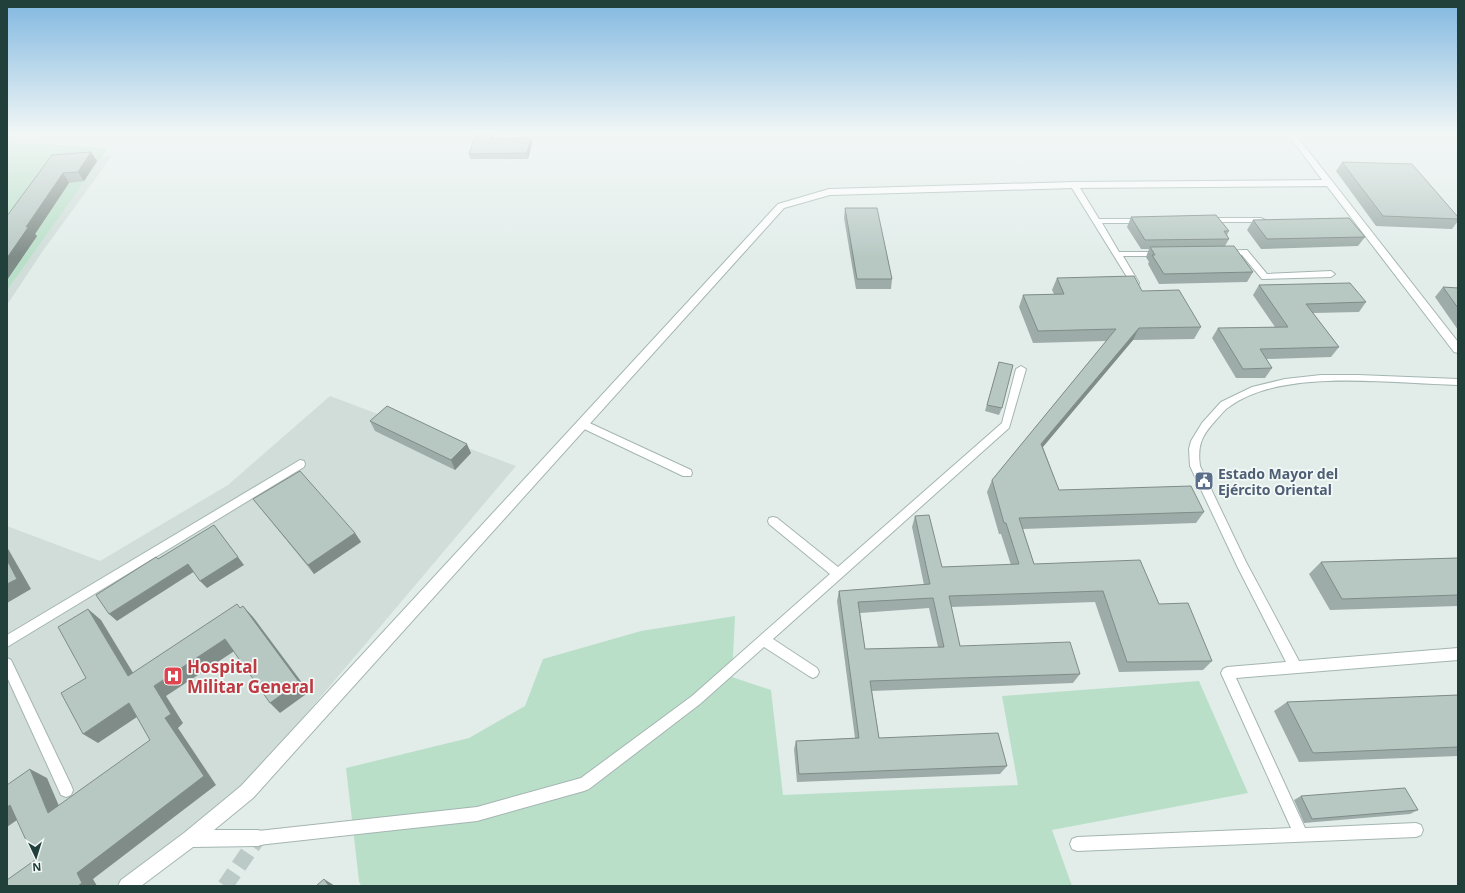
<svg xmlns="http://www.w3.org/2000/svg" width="1465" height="893" font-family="'Noto Sans',sans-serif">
	<rect width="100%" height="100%" fill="#e2edea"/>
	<!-- built -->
	<g fill="#d0ddd9">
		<path d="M 112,156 L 42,252 L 7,305 L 7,160 Z"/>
		<path d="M 330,396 L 516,466 L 242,790 L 127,886 L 7,886 L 7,526 L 100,561 L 228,485 Z"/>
	</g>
	<!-- green -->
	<g fill="#badfc9">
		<path d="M 7,133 L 27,133 L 16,142 L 108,148 L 7,290 Z"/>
		<path d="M 735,616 L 732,677 L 771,690 L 783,795 L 1018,785 L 1002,696 L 1199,681 L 1248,793 L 1052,830 L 1072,886 L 361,886 L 359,881 L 346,768 L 469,738 L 525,706 L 543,659 L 641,631 Z"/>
	</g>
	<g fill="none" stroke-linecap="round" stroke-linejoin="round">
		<!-- minor-tunnel -->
		<path stroke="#bbcac7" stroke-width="16" stroke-dasharray="16 8" stroke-linecap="butt" d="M 225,886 L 258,838"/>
		<!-- service casing -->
		<g stroke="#a4b5b2" stroke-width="2">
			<g id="service">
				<path d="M 1287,133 L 1294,133 L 1332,181 L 1332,185 L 1326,185 Z"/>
				<path d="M 1071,183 L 1077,183 L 1099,219 L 1143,219 L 1147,221 L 1143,223 L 1102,223 L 1119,252 L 1161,252 L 1165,254 L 1161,256 L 1123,256 L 1139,283 L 1138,285 L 1132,285 L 1070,185 Z"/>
				<path d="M 1204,218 L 1261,218 L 1265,220 L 1261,222 L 1207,222 L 1203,220 Z"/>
				<path d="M 1244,250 L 1247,250 L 1267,274 L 1331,271 L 1335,274 L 1331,277 L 1262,279 L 1242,255 L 1225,255 L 1221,253 L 1225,251 Z"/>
				<path d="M 1021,366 L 1026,369 L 1009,428 L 773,639 L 817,668 L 819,672 L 817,676 L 813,678 L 809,676 L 764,647 L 700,704 L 589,789 L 584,791 L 477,821 L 258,845 L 253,843 L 251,838 L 253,833 L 258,831 L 477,807 L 581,778 L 692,696 L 830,574 L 769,524 L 768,521 L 769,518 L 773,517 L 777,518 L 838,567 L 1002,423 L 1016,369 Z"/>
				<path d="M 1321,375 L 1358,375 L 1458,379 L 1458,385 C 1393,384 1283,367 1229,407 C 1224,410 1220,416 1216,420 C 1202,435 1197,445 1200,466 L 1246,562 L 1299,661 L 1458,648 L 1458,660 L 1236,678 L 1305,828 L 1416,823 L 1421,825 L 1423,830 L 1421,835 L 1416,837 L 1077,851 L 1072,849 L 1070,844 L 1072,839 L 1077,837 L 1291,828 L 1221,673 L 1223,669 L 1227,667 L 1286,662 L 1238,568 L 1190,466 L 1189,449 L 1191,441 L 1202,423 L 1221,402 L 1252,387 L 1285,379 Z"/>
				<path d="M 583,420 L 691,470 L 692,473 L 691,476 L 683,476 L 580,427 L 578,424 L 580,421 Z"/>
				<path d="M 300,460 L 304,461 L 305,464 L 304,467 L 7,647 L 7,635 Z"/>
				<path d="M 7,658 L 11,660 L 71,785 L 73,790 L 71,795 L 66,797 L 61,795 L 7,677 Z"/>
			</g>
		</g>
		<!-- minor casing -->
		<g stroke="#a4b5b2" stroke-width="2">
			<path id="minor" d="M 1329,180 L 1332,181 L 1458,342 L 1458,353 L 1454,352 L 1327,186 L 1074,188 L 830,195 L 784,208 L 253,798 L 214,830 L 258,830 L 264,832 L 266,838 L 264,844 L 258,846 L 193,847 L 141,886 L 118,886 L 121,880 L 184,833 L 241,786 L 778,204 L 829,189 L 1074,182 Z"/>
		</g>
		<!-- service -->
		<use href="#service" fill="#fff" fill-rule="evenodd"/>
		<!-- minor -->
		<use href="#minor" fill="#fff" fill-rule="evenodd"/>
	</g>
	<!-- wall -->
	<g fill="#9daca8" fill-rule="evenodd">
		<path d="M 494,139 L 532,143 L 528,159 L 470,159 L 469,154 Z"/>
		<path d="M 91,152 L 97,161 L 84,181 L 69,183 L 35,234 L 37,236 L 7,280 L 7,216 Z"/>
		<path d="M 1342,162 L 1458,217 L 1458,221 L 1452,229 L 1376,226 L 1336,171 Z"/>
		<path d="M 845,208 L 892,279 L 891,289 L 856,289 L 844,218 Z"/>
		<path d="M 1131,217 L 1229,231 L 1227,235 L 1229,239 L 1225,246 L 1253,272 L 1247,282 L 1159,284 L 1148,264 L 1149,262 L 1146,257 L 1149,249 L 1141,249 L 1127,227 Z"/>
		<path d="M 1253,220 L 1365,237 L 1358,246 L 1261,249 L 1247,230 Z"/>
		<path d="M 1057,278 L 1142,291 L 1201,327 L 1194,339 L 1133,340 L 1043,447 L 1059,490 L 1204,512 L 1196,523 L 1023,529 L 1034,564 L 1159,604 L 1212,661 L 1203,670 L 1119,672 L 1095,602 L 951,607 L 960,646 L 1080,674 L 1073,683 L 872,691 L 879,738 L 1007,766 L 1000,774 L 797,782 L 794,749 L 796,741 L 855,738 L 837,601 L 839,591 L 924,585 L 912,527 L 915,516 L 942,567 L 1011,565 L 1001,534 L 999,534 L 987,492 L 992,480 L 1106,341 L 1033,343 L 1019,307 L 1023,295 L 1054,294 L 1052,290 ZM 929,608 L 938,647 L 865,649 L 860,613 Z"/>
		<path d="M 1259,285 L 1366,302 L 1359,312 L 1313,313 L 1339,347 L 1331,357 L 1266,359 L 1272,368 L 1265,378 L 1236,378 L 1212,338 L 1218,328 L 1275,327 L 1253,295 Z"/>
		<path d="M 1443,287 L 1458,288 L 1458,330 L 1435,297 Z"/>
		<path d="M 999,362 L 1002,408 L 999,415 L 985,411 Z"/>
		<path d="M 370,421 L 471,453 L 455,470 L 375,431 Z"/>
		<path d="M 253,499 L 355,533 L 361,542 L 314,574 Z"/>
		<path d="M 1458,558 L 1458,606 L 1330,610 L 1309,574 L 1321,562 Z"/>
		<path d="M 1458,695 L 1458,756 L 1299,762 L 1274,711 L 1287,702 Z"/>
		<path d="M 1301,796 L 1418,810 L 1410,814 L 1304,823 L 1294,800 Z"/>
	</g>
	<!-- shaded-wall -->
	<g fill="#808c88">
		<path d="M 493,133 L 495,133 L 492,144 L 491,139 Z"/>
		<path d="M 531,138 L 532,143 L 528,159 L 527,153 Z"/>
		<path d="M 91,152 L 97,161 L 84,181 L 78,172 Z"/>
		<path d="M 63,173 L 69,183 L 35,234 L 37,236 L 7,280 L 7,258 L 26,227 Z"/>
		<path d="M 1139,328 L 1133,340 L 1036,455 L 1041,444 Z"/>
		<path d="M 467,444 L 471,453 L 455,470 L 451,460 Z"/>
		<path d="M 214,525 L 244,565 L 207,588 L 200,581 Z"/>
		<path d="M 355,533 L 361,542 L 314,574 L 308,565 Z"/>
		<path d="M 7,547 L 31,589 L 7,603 Z"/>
		<path d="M 188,564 L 195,571 L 117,621 L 109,614 Z"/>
		<path d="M 243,606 L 253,617 L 309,692 L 280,713 L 270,703 Z"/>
		<path d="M 88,609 L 101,620 L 141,686 L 128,676 Z"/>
		<path d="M 225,639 L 236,650 L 166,696 L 183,723 L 178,728 L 216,785 L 93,879 L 97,886 L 78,886 L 77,873 L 165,718 L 154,686 Z"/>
		<path d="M 129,703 L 143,713 L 98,743 L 83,734 Z"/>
		<path d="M 30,769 L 47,778 L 65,820 L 48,813 Z"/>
		<path d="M 10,805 L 27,813 L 7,827 L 7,807 Z"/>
		<path d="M 324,879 L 335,886 L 329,886 Z"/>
	</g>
	<!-- building -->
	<g fill="#b7c8c3" stroke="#808c88" fill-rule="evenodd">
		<path d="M 476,133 L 493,133 L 491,139 L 531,138 L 527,153 L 469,154 Z"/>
		<path d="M 91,152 L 78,172 L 63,173 L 26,227 L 29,226 L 7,258 L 7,216 L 52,155 Z"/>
		<path d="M 1342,162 L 1412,164 L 1458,217 L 1458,219 L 1383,216 Z"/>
		<path d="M 845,208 L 877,208 L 892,279 L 857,279 Z"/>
		<path d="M 1216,215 L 1229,231 L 1224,231 L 1229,239 L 1145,240 L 1131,217 Z"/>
		<path d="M 1349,218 L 1365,237 L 1267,239 L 1253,220 Z"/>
		<path d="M 1234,246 L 1253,272 L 1164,274 L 1152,255 L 1155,255 L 1150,247 Z"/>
		<path d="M 1134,276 L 1142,291 L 1179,290 L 1201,327 L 1139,328 L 1041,444 L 1059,490 L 1191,486 L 1204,512 L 1019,518 L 1034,564 L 1140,560 L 1159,604 L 1188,603 L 1212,661 L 1127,662 L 1103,591 L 949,596 L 960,646 L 1070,642 L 1080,674 L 870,681 L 879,738 L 998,733 L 1007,766 L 799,774 L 796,741 L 859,738 L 839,591 L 930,584 L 915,516 L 929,515 L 942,567 L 1019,564 L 1006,523 L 1004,523 L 992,480 L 1116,329 L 1038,331 L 1023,295 L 1064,294 L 1057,278 ZM 933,598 L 944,647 L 865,649 L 858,602 Z"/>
		<path d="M 1350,283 L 1366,302 L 1306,304 L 1339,347 L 1260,349 L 1272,368 L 1243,369 L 1218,328 L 1288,327 L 1259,285 Z"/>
		<path d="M 1443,287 L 1458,288 L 1458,308 Z"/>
		<path d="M 999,362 L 1013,365 L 1002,408 L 987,405 Z"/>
		<path d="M 387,406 L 467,444 L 451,460 L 370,421 Z"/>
		<path d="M 300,471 L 355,533 L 308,565 L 253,499 Z"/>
		<path d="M 214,525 L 238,557 L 200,581 L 188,564 L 109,614 L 96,595 L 156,557 L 158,559 Z"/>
		<path d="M 1458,558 L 1458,595 L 1342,599 L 1321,562 Z"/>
		<path d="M 7,560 L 17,579 L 7,584 Z"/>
		<path d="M 237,604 L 240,608 L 243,606 L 299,682 L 270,703 L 225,639 L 154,686 L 171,714 L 165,718 L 204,776 L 77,873 L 82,883 L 78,886 L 47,886 L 46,885 L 45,886 L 7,886 L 7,880 L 35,860 L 10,805 L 7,807 L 7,785 L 30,769 L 48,813 L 150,740 L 129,703 L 83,734 L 61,693 L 86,678 L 58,627 L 88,609 L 128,676 Z"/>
		<path d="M 1458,695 L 1458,747 L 1313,753 L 1287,702 Z"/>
		<path d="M 1405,788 L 1418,810 L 1312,819 L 1301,796 Z"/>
		<path d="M 324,879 L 329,886 L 316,886 Z"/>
	</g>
	<!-- sky -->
	<linearGradient id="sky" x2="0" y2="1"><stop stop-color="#81b8e0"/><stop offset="0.52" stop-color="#f2f7f6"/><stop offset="1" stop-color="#f2f7f6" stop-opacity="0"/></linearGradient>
	<rect width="1465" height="258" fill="url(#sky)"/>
	<!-- icons -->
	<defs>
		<g id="civic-square" transform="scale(1)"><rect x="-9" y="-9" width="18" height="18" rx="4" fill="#5c6f8a" stroke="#f3f9f7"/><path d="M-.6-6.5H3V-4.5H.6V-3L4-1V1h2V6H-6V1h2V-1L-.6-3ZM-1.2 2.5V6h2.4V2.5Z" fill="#fff"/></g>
		<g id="hospital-square" transform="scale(1)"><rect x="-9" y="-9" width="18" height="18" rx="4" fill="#e0444e" stroke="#f3f9f7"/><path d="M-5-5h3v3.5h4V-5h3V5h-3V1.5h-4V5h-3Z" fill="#fff"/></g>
	</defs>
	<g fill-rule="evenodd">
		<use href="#civic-square" x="1204" y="481"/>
		<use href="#hospital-square" x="173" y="676"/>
	</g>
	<g text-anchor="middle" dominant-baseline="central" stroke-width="3.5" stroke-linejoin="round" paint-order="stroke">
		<!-- service labels -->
		<g font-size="14" font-weight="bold" fill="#4e5e75" stroke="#f3f9f7" text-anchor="start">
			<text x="1218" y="473">Estado Mayor del<tspan x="1218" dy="16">Ejército Oriental</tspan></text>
		</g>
		<!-- near-health labels -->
		<g font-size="17" font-weight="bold" fill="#be3a42" stroke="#f3f9f7" text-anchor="start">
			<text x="187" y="666">Hospital<tspan x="187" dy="20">Militar General</tspan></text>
		</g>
	</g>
	<!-- border -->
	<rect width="1465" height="893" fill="none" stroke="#213f3b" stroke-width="16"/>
	<!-- north arrow -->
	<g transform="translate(36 857) rotate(176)" stroke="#f3f9f7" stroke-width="3" paint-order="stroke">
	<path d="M0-3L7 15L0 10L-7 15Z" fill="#213f3b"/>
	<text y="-6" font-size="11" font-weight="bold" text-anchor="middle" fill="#213f3b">N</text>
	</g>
</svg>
